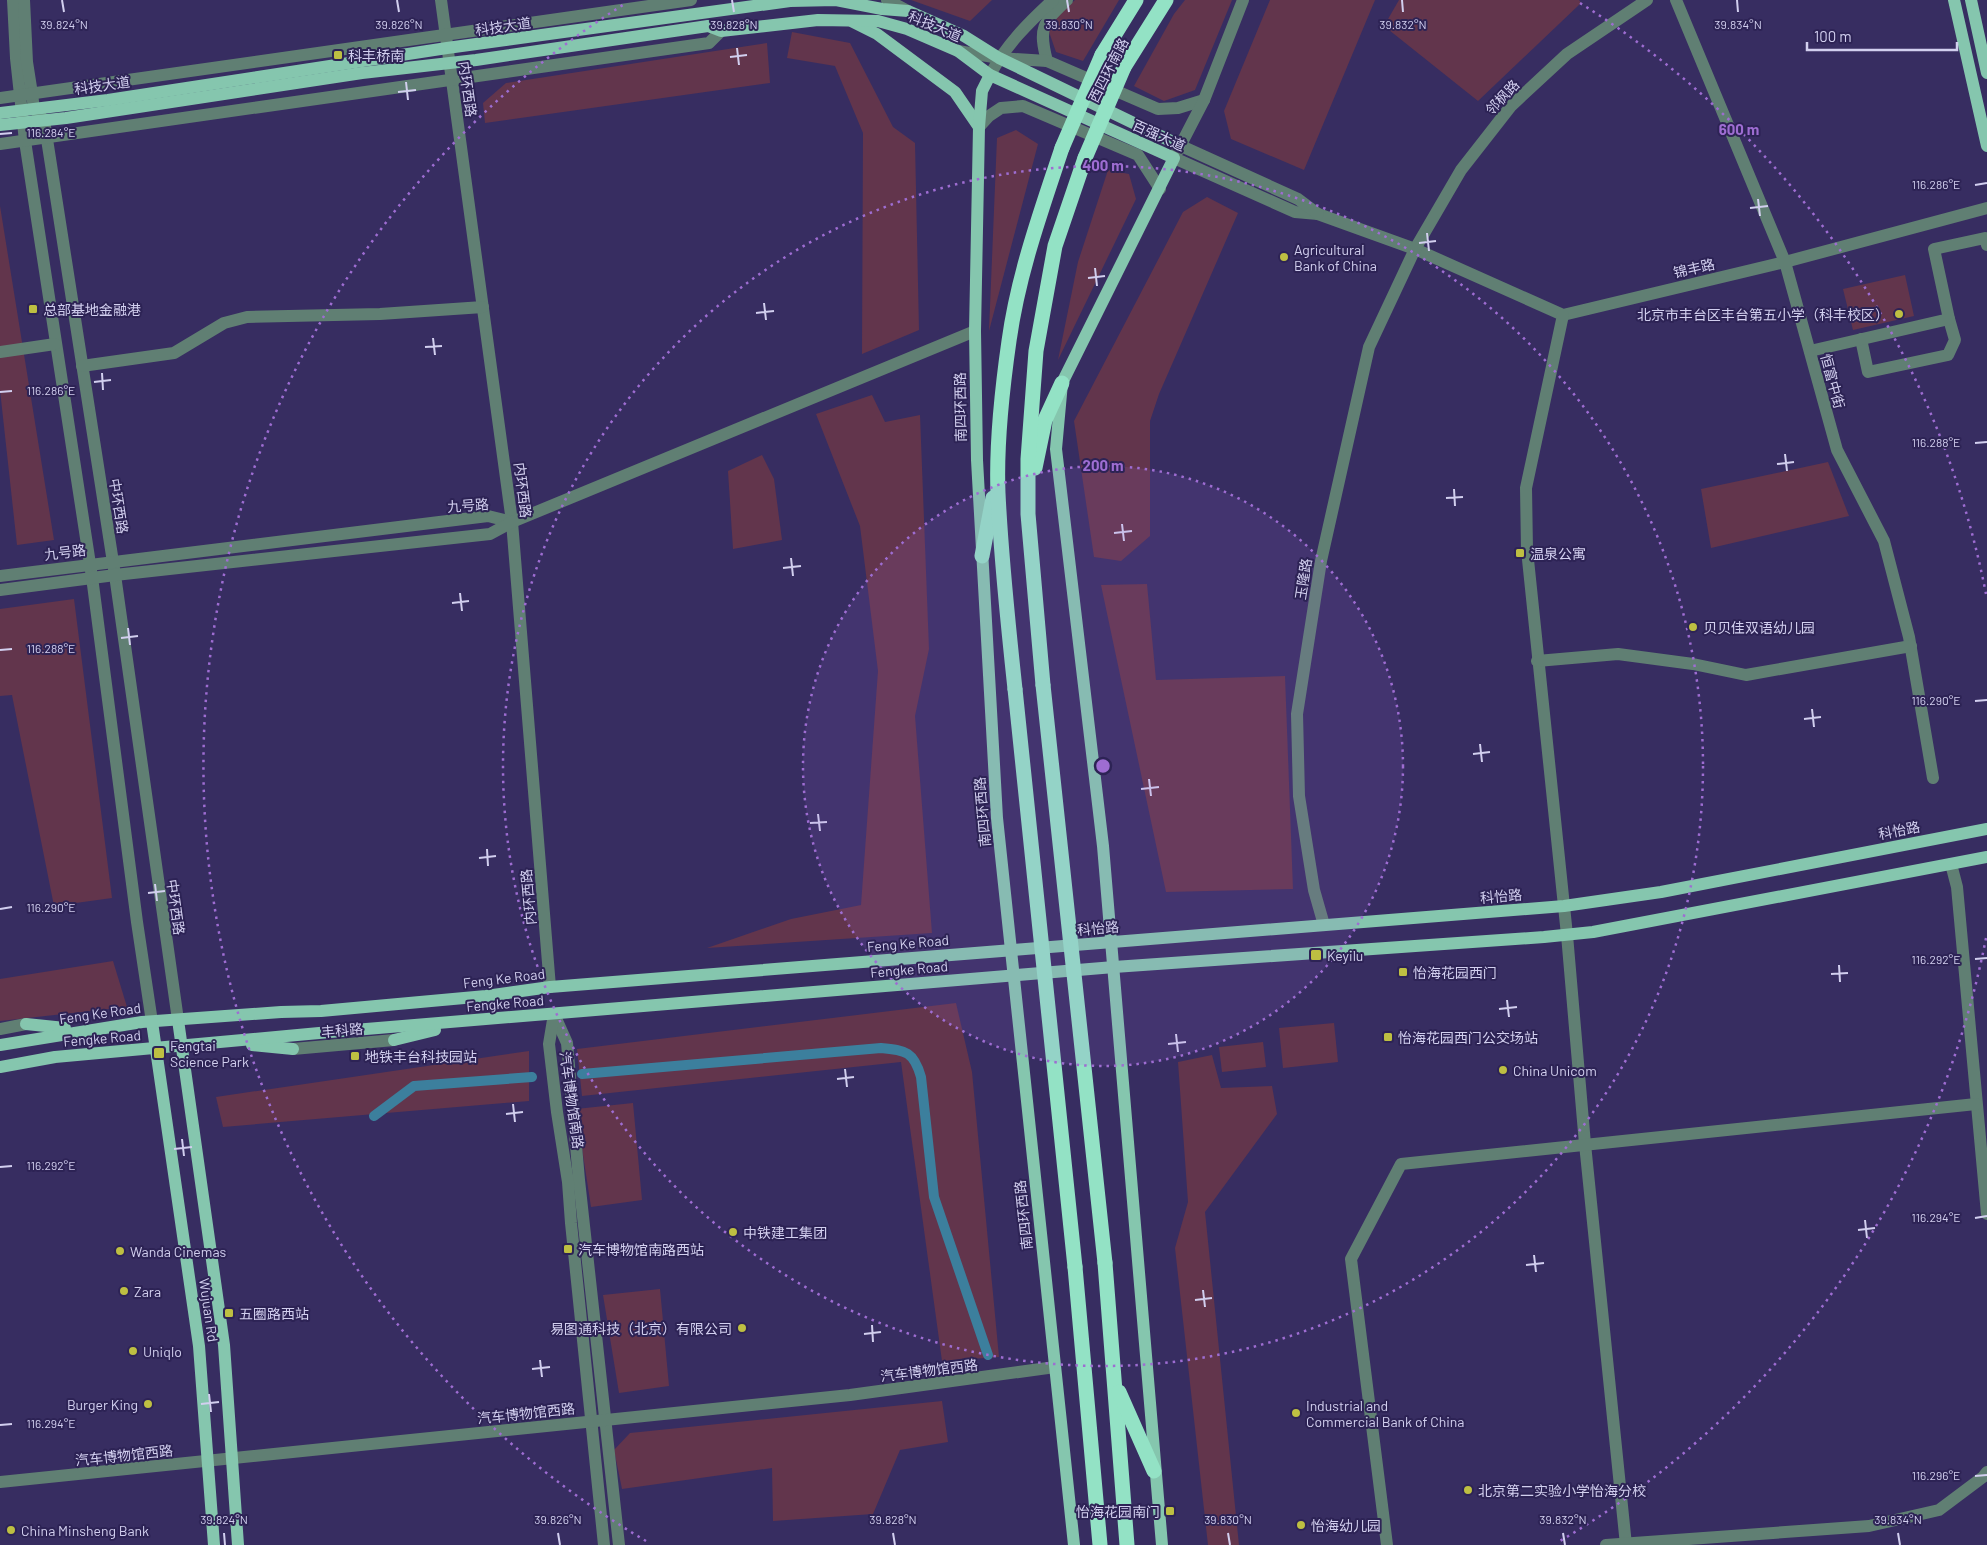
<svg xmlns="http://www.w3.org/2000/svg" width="1987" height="1545" font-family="Barlow,'Noto Sans SC',sans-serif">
	<rect width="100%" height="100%" fill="#372d61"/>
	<!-- green -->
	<g fill="#62354c">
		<path d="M 911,0 L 992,0 L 970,21 Z"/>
		<path d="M 1075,0 L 1119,0 L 1083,61 L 1056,52 L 1048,29 L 1052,21 Z"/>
		<path d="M 1185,0 L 1232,0 L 1195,90 L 1164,101 L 1134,86 L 1174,14 Z"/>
		<path d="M 1270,0 L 1375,0 L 1304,170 L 1231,139 L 1224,111 Z"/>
		<path d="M 1399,0 L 1579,0 L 1581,3 L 1478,101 L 1384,26 Z"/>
		<path d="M 792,32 L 850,43 L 893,127 L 915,143 L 919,330 L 862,354 L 863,133 L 835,66 L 787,58 Z"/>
		<path d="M 767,43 L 770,83 L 485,123 L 483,103 L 506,83 Z"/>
		<path d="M 1016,130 L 1038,144 L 989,331 L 997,138 Z"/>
		<path d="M 1108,170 L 1129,174 L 1136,199 L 1058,360 L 1078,262 Z"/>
		<path d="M 1207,197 L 1238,213 L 1159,394 L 1150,421 L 1150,536 L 1121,561 L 1094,557 L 1074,421 L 1183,212 Z"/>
		<path d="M 0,206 L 54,540 L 17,545 L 0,390 Z"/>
		<path d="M 1905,275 L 1914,316 L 1853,330 L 1843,289 Z"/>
		<path d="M 872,395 L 885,422 L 920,415 L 929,649 L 915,716 L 932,933 L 707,948 L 791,919 L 861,905 L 878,671 L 860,526 L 816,414 Z"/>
		<path d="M 762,455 L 774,479 L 782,540 L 733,549 L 728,471 Z"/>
		<path d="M 1828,462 L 1849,516 L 1711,548 L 1701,489 Z"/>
		<path d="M 1147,584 L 1156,680 L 1285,676 L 1293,889 L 1166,892 L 1101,585 Z"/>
		<path d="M 74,599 L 112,898 L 54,906 L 12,695 L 0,696 L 0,609 Z"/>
		<path d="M 113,961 L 127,1007 L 0,1021 L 0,979 Z"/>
		<path d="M 956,1003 L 972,1072 L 999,1357 L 942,1361 L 901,1062 L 582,1096 L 577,1049 Z"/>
		<path d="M 1334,1023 L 1338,1062 L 1283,1068 L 1279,1028 Z"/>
		<path d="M 1263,1042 L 1266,1067 L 1222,1072 L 1219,1047 Z"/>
		<path d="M 529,1051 L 529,1101 L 223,1127 L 216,1097 Z"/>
		<path d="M 1212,1055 L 1221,1088 L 1272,1086 L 1277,1114 L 1205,1212 L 1239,1545 L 1208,1545 L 1175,1248 L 1188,1202 L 1178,1062 Z"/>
		<path d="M 633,1103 L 642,1200 L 591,1207 L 576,1109 Z"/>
		<path d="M 660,1289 L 669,1386 L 619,1393 L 603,1295 Z"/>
		<path d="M 942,1401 L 948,1442 L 900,1450 L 873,1514 L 773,1521 L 772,1468 L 622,1489 L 614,1450 L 630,1433 Z"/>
	</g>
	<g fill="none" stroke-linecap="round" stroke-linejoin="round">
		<!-- canal -->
		<g stroke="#3c7f9d" stroke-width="10">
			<path d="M 582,1074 L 881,1048 C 906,1050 914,1052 921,1077 L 934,1197 L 988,1355"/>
			<path d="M 374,1116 L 414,1086 L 532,1077"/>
		</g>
		<!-- minor -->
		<g stroke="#607f73" stroke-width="12">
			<path d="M 13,0 L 16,58 L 25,141 L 92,577 L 137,922 L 152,1022"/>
			<path d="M 24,0 L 27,62 L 32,94 L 34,109 L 44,120 L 115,575 L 178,1020"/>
			<path d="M 441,0 L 512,522 L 550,987"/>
			<path d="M 887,0 L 908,11"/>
			<path d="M 1067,0 C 1043,23 1038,27 1047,61 L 1158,109 L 1178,108 L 1204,100"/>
			<path d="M 1243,0 L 1204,100 L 1174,158 L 1295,212 L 1318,214 L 1415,249 L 1563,315 L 1785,262 L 1987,208"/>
			<path d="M 1676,0 L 1785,262 L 1837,450 L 1884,541 L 1909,637 L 1933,778"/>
			<path d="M 958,51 L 999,58 L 1047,61"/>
			<path d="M 990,75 C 1006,45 1028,23 1053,0"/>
			<path d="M 0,98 L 691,0"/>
			<path d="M 979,127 L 989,116 L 1001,108 L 1023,106 L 1138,155 L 1160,189"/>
			<path d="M 0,144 L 709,43 L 721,31"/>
			<path d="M 1179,145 L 1298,199 L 1318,214"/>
			<path d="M 1563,315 L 1526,488 L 1527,550 L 1567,935 L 1585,1144 L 1626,1545"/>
			<path d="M 1861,339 L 1868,372 L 1948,355 L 1955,340 L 1949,319"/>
			<path d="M 1810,351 L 1949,319 L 1934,249 L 1985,238 L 1987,245"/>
			<path d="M 0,352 L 55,344"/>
			<path d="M 82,366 L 174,353 L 224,323 L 247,317 L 380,314 L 483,307"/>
			<path d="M 0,576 L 488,516 L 512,522"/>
			<path d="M 0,590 L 115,575 L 490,534 L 512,522 L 975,331"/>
			<path d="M 1537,661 L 1618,654 L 1693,664 L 1746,675 L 1911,646"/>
			<path d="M 1951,864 L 1957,887 L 1987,1214"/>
			<path d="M 1324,925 L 1314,890 L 1299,796 L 1297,714 L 1321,561 L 1369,347 L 1415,249 L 1461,170 L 1511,106 L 1567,54 L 1647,0"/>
			<path d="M 554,1014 L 567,1043 L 579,1180 L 619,1545"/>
			<path d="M 554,1014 L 549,1044 L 557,1112 L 568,1182 L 571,1223 L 604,1545"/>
			<path d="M 0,1029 L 26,1024"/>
			<path d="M 293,1049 L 394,1040"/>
			<path d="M 0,1482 L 850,1395 L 1055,1367"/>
			<path d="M 1387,1545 L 1351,1259 L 1401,1164 L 1976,1104"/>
			<path d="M 1606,1545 L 1869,1526 L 1939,1510 L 1983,1477 L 1987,1472"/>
		</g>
		<!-- major -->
		<g stroke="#85c6ae" stroke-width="12">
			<path d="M 1954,0 L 1987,146"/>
			<path d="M 1971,0 L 1987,73"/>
			<path d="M 853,22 L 877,34 L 955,92 L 979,127"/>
			<path d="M 990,75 L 982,91 L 979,127 L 975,331 L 977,460 L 997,818 L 1074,1545"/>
			<path d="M 0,113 L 108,100 L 447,48 L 790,1 L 836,0 L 882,9 L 908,11 L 964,36 L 999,58 L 1179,145"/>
			<path d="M 0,125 L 66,118 L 362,73 L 476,60 L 708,26 L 721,31 L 818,20 L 878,21 L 907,29 L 958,51 L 990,75 L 1174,158 L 1062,383 L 1056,449 L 1103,846 L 1162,1545"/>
			<path d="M 178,1020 L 224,1345 L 238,1545"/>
			<path d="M 152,1022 L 199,1346 L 214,1545"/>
			<path d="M 26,1024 L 65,1028"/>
			<path d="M 394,1040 L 435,1030"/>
			<path d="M 0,1045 L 142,1022 L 281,1012 L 321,1011 L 486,996 L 550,987 L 1564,906 L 1661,892 L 1987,829"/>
			<path d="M 252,1045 L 293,1049"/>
			<path d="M 0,1067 L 55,1057 L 330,1032 L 1114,967 L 1544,937 L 1593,932 L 1987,857"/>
		</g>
		<!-- highway -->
		<g stroke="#93e2c5" stroke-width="15">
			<path d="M 1102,55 L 1136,0"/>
			<path d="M 1124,67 L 1166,0"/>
			<path d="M 1035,468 L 1045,420 L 1062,383"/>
			<path d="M 982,556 L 993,498"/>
			<path d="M 1043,685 L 1028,514 L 1028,459 L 1036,351 L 1055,246 L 1085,158"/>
			<path d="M 1015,689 C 1008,624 1001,558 998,493 C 996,443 1002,390 1009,341 C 1018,275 1041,211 1062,148"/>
			<path d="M 1105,1263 L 1127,1545"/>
			<path d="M 1075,1267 L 1100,1545"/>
			<path d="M 1119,1392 L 1154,1471"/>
		</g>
		<!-- highway-bridge -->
		<g stroke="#93e2c5" stroke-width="15">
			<path d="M 1062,148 L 1102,55"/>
			<path d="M 1085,158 L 1124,67"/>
			<path d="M 1043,685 L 1105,1263"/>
			<path d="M 1015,689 L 1075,1267"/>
		</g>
	</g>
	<!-- ticks -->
	<path fill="none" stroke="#d2cfef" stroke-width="2" d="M 62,0 L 64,12M 397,0 L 399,12M 732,0 L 734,12M 1067,0 L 1069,12M 1402,0 L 1403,12M 1737,0 L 1738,12M 737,48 L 739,65M 730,57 L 747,55M 406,82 L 408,100M 398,92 L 416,90M 0,134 L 12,133M 1975,185 L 1987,183M 1758,199 L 1760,216M 1750,208 L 1768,206M 1427,233 L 1429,251M 1419,243 L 1436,241M 1095,268 L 1097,286M 1088,278 L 1105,276M 764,303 L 766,320M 756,313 L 774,311M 433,338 L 435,355M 425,347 L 442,346M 102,373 L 103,390M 94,382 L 111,380M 0,392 L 12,391M 1975,443 L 1987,442M 1785,454 L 1787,471M 1777,464 L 1794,462M 1454,489 L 1455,506M 1446,498 L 1463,497M 1122,524 L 1124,541M 1114,533 L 1132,531M 791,558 L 793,576M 783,568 L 801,566M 460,593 L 462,611M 452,603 L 469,601M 128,628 L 130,645M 121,638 L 138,636M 0,650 L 12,649M 1975,701 L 1987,700M 1812,709 L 1814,727M 1804,719 L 1821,717M 1480,744 L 1482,762M 1473,754 L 1490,752M 1149,779 L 1151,796M 1141,789 L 1159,787M 818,814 L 820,831M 810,823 L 827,822M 487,849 L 488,866M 479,858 L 496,856M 155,884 L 157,901M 148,893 L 165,891M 0,909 L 12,907M 1975,959 L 1987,958M 1839,965 L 1840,982M 1831,974 L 1848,973M 1507,1000 L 1509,1017M 1499,1009 L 1517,1007M 1176,1034 L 1178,1052M 1168,1044 L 1186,1042M 845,1069 L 847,1087M 837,1079 L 854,1077M 513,1104 L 515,1122M 506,1114 L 523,1112M 182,1139 L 184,1156M 174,1149 L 192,1147M 0,1167 L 12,1166M 1975,1218 L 1987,1216M 1865,1220 L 1867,1238M 1858,1230 L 1875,1228M 1534,1255 L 1536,1272M 1526,1265 L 1544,1263M 1203,1290 L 1205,1307M 1195,1300 L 1212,1298M 872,1325 L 873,1342M 864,1334 L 881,1332M 540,1360 L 542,1377M 532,1369 L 550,1367M 209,1394 L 211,1412M 201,1404 L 219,1402M 0,1425 L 12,1424M 1975,1476 L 1987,1475M 224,1533 L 225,1545M 558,1533 L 560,1545M 893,1533 L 895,1545M 1228,1533 L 1230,1545M 1563,1533 L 1565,1545M 1898,1533 L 1900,1545"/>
	<!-- distance rings -->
	<circle cx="1103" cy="766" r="300" fill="#9e6dd2" fill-opacity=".12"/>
	<g fill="none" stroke="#9e6dd2" stroke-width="2.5" stroke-dasharray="2.5 5">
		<circle cx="1103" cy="766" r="300"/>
		<circle cx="1103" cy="766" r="600"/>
		<path d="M1986 938A900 900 0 0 1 1560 1541M646 1541A900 900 0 0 1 626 3M1580 3A900 900 0 0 1 1986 594"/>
	</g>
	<!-- markers -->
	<g fill="#bebf42" stroke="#2d2355" stroke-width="2">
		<rect x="333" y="50" width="10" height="10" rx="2.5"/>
		<circle cx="1284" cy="257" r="5"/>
		<rect x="28" y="304" width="10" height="10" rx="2.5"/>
		<circle cx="1899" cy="314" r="5"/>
		<rect x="1515" y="548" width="10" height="10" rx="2.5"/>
		<circle cx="1693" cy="627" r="5"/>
		<rect x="1310" y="949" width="12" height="12" rx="2.5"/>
		<rect x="1398" y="967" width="10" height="10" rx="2.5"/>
		<rect x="1383" y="1032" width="10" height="10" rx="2.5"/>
		<rect x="153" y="1047" width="12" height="12" rx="2.5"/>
		<rect x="350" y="1051" width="10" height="10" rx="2.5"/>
		<circle cx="1503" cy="1070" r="5"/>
		<circle cx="733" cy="1232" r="5"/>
		<rect x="563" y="1244" width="10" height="10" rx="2.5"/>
		<circle cx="120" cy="1251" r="5"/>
		<circle cx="124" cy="1291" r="5"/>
		<rect x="224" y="1308" width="10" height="10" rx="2.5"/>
		<circle cx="742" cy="1328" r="5"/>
		<circle cx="133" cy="1351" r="5"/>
		<circle cx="148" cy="1404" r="5"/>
		<circle cx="1296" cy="1413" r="5"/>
		<circle cx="1468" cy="1490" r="5"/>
		<rect x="1165" y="1506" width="10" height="10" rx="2.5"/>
		<circle cx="1301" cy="1525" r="5"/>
		<circle cx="11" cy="1530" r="5"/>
	</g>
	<g text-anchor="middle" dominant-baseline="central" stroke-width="4" stroke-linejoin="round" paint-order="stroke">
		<!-- street labels -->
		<g font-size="14" fill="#d2cfef" stroke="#2d2355">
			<text transform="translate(503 26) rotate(-8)">科技大道</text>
			<text transform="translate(935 26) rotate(23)">科技大道</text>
			<text transform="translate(1108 70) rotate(-63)">西四环南路</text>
			<text transform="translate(102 85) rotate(-8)">科技大道</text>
			<text transform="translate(468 89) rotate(82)">内环西路</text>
			<text transform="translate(1502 97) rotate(-47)">邻枫路</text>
			<text transform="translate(1159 135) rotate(24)">百强大道</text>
			<text transform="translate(1694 268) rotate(-13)">锦丰路</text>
			<text transform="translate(1833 381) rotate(75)">恒富中街</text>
			<text transform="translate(960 407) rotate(-91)">南四环西路</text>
			<text transform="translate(523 490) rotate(83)">内环西路</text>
			<text transform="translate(468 505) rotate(-4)">九号路</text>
			<text transform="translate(119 506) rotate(81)">中环西路</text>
			<text transform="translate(65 552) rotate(-7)">九号路</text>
			<text transform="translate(1303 579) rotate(-81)">玉隆路</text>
			<text transform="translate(982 812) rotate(-95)">南四环西路</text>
			<text transform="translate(1899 830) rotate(-11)">科怡路</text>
			<text transform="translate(1501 896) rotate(-5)">科怡路</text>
			<text transform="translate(528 897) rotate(-95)">内环西路</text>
			<text transform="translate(176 907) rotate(82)">中环西路</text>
			<text transform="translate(1098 928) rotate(-5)">科怡路</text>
			<text transform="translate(908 943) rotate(-5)">Feng Ke Road</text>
			<text transform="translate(909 969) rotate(-5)">Fengke Road</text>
			<text transform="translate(504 978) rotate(-7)">Feng Ke Road</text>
			<text transform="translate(505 1003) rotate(-5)">Fengke Road</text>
			<text transform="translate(100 1013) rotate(-8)">Feng Ke Road</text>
			<text transform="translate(342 1030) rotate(-5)">丰科路</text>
			<text transform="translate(102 1038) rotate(-5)">Fengke Road</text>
			<text transform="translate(572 1100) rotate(82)">汽车博物馆南路</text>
			<text transform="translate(1023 1215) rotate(-96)">南四环西路</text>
			<text transform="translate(209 1310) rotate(82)">Wujuan Rd</text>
			<text transform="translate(929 1370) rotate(-7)">汽车博物馆西路</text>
			<text transform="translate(526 1413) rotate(-6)">汽车博物馆西路</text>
			<text transform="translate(124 1455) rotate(-6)">汽车博物馆西路</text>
		</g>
		<!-- poi labels -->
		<g font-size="14" fill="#d2cfef" stroke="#2d2355" text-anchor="start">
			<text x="348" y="55">科丰桥南</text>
			<text x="1294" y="249">Agricultural<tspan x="1294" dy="16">Bank of China</tspan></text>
			<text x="43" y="309">总部基地金融港</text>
			<text x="1889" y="314" text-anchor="end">北京市丰台区丰台第五小学（科丰校区）</text>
			<text x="1530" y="553">温泉公寓</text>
			<text x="1703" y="627">贝贝佳双语幼儿园</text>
			<text x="1327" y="955">Keyilu</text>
			<text x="1413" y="972">怡海花园西门</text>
			<text x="1398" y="1037">怡海花园西门公交场站</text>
			<text x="170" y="1045">Fengtai<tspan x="170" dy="16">Science Park</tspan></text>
			<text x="365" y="1056">地铁丰台科技园站</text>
			<text x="1513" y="1070">China Unicom</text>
			<text x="743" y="1232">中铁建工集团</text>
			<text x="578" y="1249">汽车博物馆南路西站</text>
			<text x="130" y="1251">Wanda Cinemas</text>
			<text x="134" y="1291">Zara</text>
			<text x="239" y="1313">五圈路西站</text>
			<text x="732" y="1328" text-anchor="end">易图通科技（北京）有限公司</text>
			<text x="143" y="1351">Uniqlo</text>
			<text x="138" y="1404" text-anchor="end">Burger King</text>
			<text x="1306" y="1405">Industrial and<tspan x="1306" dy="16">Commercial Bank of China</tspan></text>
			<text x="1478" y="1490">北京第二实验小学怡海分校</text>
			<text x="1160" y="1511" text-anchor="end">怡海花园南门</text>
			<text x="1311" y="1525">怡海幼儿园</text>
			<text x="21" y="1530">China Minsheng Bank</text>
		</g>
	</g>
	<g font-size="12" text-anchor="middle" fill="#d2cfef" stroke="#2d2355" stroke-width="4" stroke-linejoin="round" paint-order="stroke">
		<text x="64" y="29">39.824°N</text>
		<text x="399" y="29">39.826°N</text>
		<text x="734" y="29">39.828°N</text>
		<text x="1069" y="29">39.830°N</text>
		<text x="1403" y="29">39.832°N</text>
		<text x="1738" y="29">39.834°N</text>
		<text x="51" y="137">116.284°E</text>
		<text x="1936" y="189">116.286°E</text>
		<text x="51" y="395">116.286°E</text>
		<text x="1936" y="447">116.288°E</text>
		<text x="51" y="653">116.288°E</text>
		<text x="1936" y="705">116.290°E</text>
		<text x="51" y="912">116.290°E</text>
		<text x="1936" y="964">116.292°E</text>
		<text x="51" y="1170">116.292°E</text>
		<text x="1936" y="1222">116.294°E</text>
		<text x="51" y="1428">116.294°E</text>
		<text x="1936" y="1480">116.296°E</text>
		<text x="224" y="1524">39.824°N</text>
		<text x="558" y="1524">39.826°N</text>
		<text x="893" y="1524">39.828°N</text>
		<text x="1228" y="1524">39.830°N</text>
		<text x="1563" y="1524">39.832°N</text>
		<text x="1898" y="1524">39.834°N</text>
	</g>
	<circle cx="1103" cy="766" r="8" fill="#9e6dd2" stroke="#2d2355" stroke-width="2.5"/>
	<g font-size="15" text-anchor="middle" font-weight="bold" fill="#9e6dd2" stroke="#2d2355" stroke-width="4" stroke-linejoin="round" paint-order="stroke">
		<text x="1739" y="135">600 m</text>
		<text x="1103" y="171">400 m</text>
		<text x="1103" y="471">200 m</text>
	</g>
	<!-- scale -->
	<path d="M1807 42v8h150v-8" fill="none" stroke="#d2cfef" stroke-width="2.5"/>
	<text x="1814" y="42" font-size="15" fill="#d2cfef" stroke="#2d2355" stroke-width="4" paint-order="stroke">100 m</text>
</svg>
